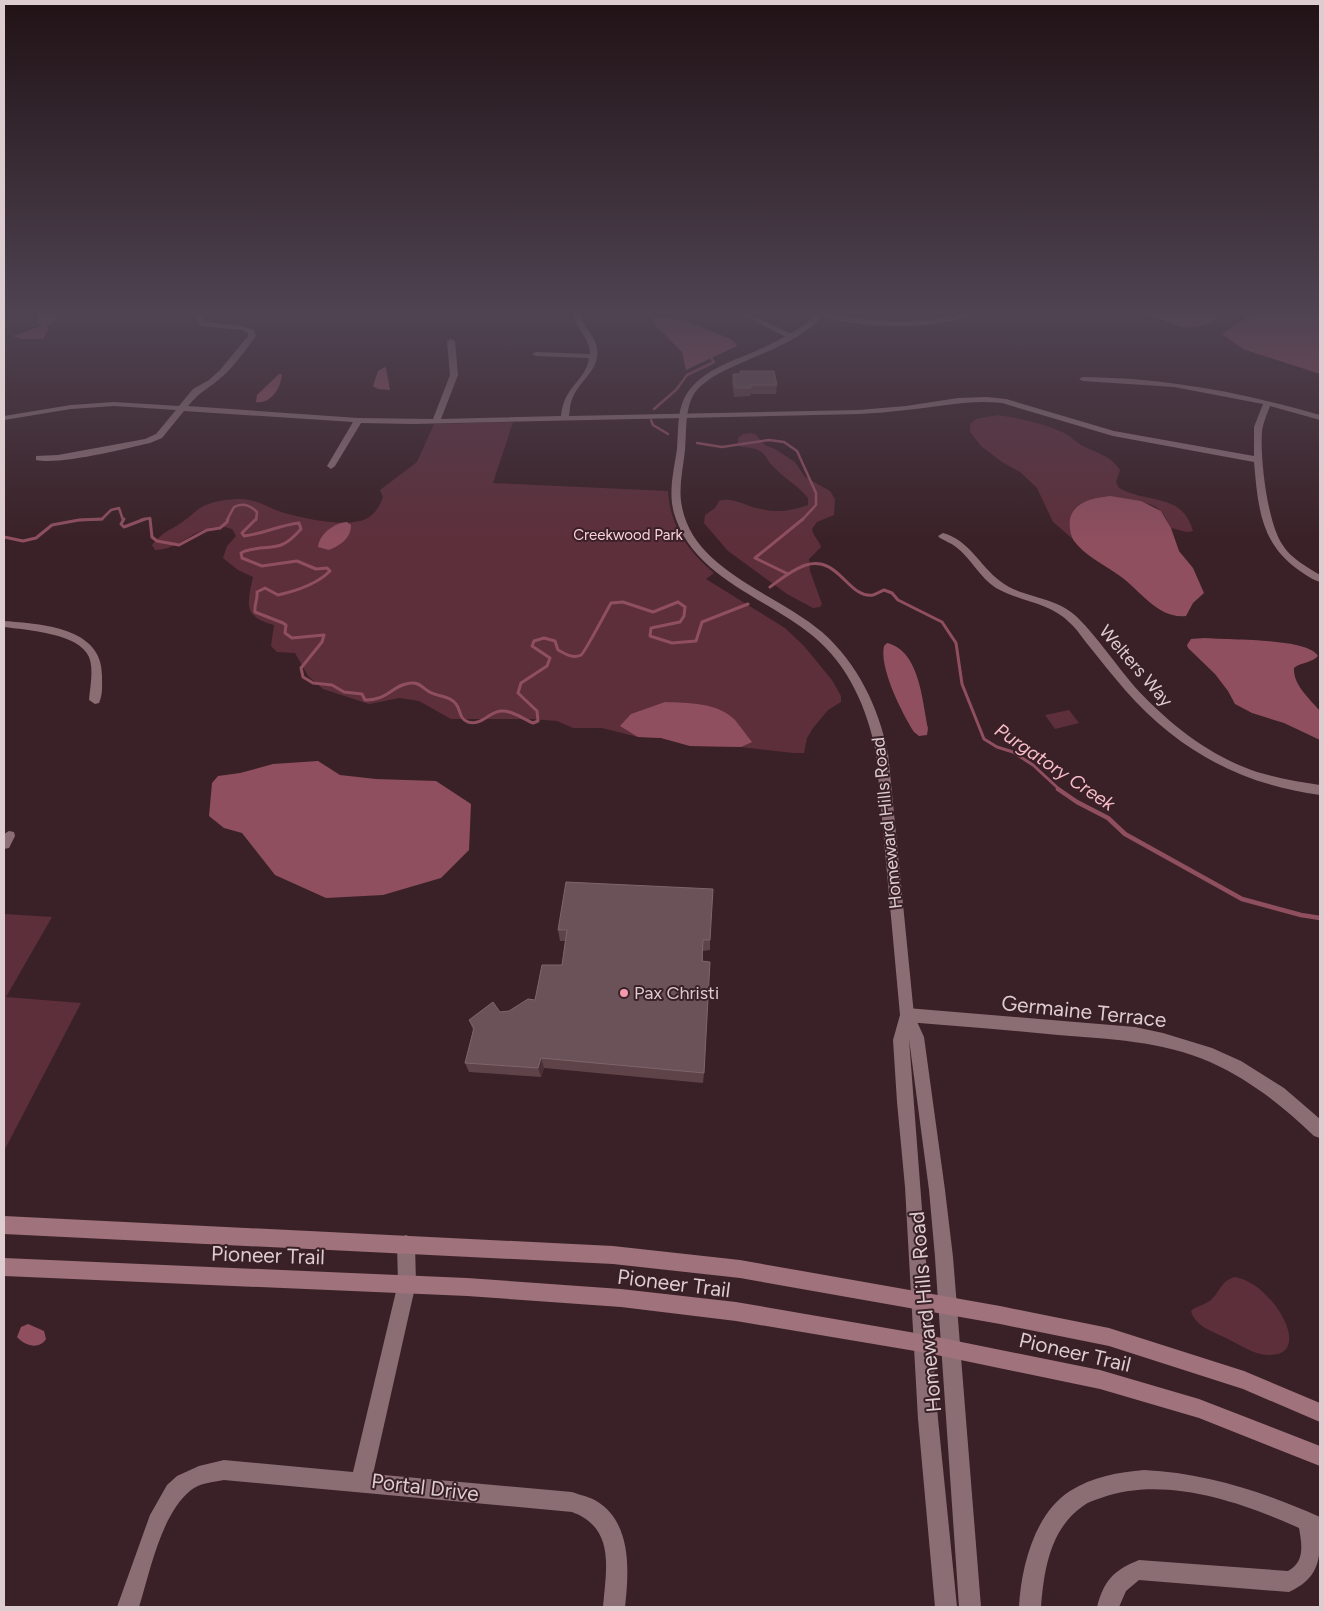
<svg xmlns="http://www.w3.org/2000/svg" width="1324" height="1611" font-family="Figtree,sans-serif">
	<rect width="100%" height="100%" fill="#3a2127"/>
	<!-- green -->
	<g fill="#5d2f3b">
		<path d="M 997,415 C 1017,418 1044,423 1062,432 C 1070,435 1076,443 1085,447 C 1098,453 1112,457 1120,470 L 1116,482 L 1119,488 C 1147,504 1182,492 1193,531 L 1187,532 L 1171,528 C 1168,523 1165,515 1161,511 C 1151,501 1134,501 1120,500 C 1089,498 1061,499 1074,540 L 1053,522 L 1037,488 L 1020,472 L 1002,462 L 981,446 L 970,432 L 970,424 L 976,419 Z"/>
		<path d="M 513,422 L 493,483 L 668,491 C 670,526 688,551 714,573 L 706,579 L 785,628 L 804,646 L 832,680 L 841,696 L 841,702 L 828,710 L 813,728 L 807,738 L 804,753 L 793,753 L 741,747 L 690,746 L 661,738 L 638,737 L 602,728 L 573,728 L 557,721 L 531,719 L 451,719 L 419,701 L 400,698 L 369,704 L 323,689 L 308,676 L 295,653 L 277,652 L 271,646 L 274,625 C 243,617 247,604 253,577 L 238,570 L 223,558 L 227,546 L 236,536 L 232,529 C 200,518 183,550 155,550 L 152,545 C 165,529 171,531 185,520 C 190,517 195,511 200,508 C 211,501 229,499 241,499 C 259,500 266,507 281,512 C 303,518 347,529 368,518 C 376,513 380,505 383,497 L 380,490 L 417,462 L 434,424 Z"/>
		<path d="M 750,433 L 755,434 L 765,445 L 775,449 L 795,462 L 805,477 L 830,491 L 835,499 L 834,515 L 817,522 L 812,529 C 813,536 819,540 821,547 L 809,559 L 810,571 L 822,604 L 820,607 L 813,608 L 787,594 L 728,551 L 704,523 L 705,515 L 715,508 L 719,501 C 733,496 747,507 761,509 C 778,513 791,511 808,505 L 808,498 C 797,484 784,479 773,466 C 768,462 766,455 760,451 C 754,448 748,447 741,447 L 738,443 L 738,438 L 743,434 Z"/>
		<path d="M 1069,710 L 1079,723 L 1055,729 L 1045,715 Z"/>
		<path d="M 4,914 L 52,917 L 6,997 L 81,1003 L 4,1151 Z"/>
		<path d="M 1235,1277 C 1273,1283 1316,1357 1268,1355 C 1254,1355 1239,1344 1226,1338 C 1213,1332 1195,1326 1191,1311 C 1196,1306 1206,1305 1212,1299 C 1221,1290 1221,1281 1235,1277 Z"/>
	</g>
	<!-- water -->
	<g fill="#8f4f5f">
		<path d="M 39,314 L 59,314 L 53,323 L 47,326 L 48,330 L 43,339 L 21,339 L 13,336 L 41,326 L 41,324 L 37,323 Z"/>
		<path d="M 1146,314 L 1223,314 C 1191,337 1180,326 1146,314 Z"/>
		<path d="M 1252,314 L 1320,314 L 1320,374 L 1243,349 L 1222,334 Z"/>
		<path d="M 658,317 L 686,321 L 728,338 L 735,342 L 737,346 L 686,370 L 682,352 L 654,324 L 652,319 Z"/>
		<path d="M 385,367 L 386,368 L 390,390 L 378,389 L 373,386 L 378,371 Z"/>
		<path d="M 279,374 L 282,374 C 281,388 271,404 256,402 L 257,395 Z"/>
		<path d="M 1110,496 L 1141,501 L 1161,511 L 1171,528 L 1179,551 L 1193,568 L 1204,593 L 1193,603 L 1186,616 C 1158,619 1141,591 1120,576 C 1105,565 1085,556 1074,541 C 1070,535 1069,526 1070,519 C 1074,501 1094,498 1110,496 Z"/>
		<path d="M 347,522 L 351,525 C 351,538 341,545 329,550 L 318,547 C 319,534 334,523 347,522 Z"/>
		<path d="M 1205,638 C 1227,640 1308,638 1318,656 C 1312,663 1301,662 1294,668 C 1293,685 1310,699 1320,711 L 1320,740 L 1284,723 L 1252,713 L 1235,704 L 1228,691 L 1215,674 L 1188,648 L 1187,645 L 1191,639 Z"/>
		<path d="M 887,643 C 920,651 922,701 928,728 L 927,735 L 919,736 L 914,732 C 902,713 879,668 884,646 Z"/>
		<path d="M 665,702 C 688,703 717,702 735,720 C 741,727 746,735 752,742 L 741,747 L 690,746 L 661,738 L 638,737 L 620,726 L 631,714 Z"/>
		<path d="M 318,761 L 340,775 L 376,779 L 436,781 L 471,804 L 469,850 L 441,878 L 383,895 L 326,898 L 275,875 L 242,833 L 224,828 L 209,816 L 212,783 L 218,776 L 240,773 L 273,764 Z"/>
		<path d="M 28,1324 L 44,1331 L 46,1339 C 39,1350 25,1346 17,1337 L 21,1327 Z"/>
	</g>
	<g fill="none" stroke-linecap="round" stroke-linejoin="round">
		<!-- stream-far2 -->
		<g stroke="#8f4f5f" stroke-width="2.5">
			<path d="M 654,409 L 676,390 L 687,375 L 714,362 L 708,354"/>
			<path d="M 651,420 L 653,425 L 668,434"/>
			<path d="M 697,443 L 722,447 L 769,440 L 784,442 L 797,451 L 816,493 L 816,505 L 802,520"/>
			<path d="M 80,520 L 102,519 L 111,510 L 119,508 L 123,520"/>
			<path d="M 141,520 L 150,518 L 150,520"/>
			<path d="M 227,520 L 234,507 C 243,502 250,505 257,512 L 256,520"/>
		</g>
		<!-- stream-far1 -->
		<g stroke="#8f4f5f" stroke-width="3">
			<path d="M 124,519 L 121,524 L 124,527 L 145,519"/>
			<path d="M 150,519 L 152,537 L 157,541 L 179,545 L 207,530 L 220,528 L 227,522 L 228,519"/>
			<path d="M 256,519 L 242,533 L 244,536 C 263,534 280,525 299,523 L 301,529 C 278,555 273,543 245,551 L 241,553 L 242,558 L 262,566 L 297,561 L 316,569 L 327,568 L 330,571 C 317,584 296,591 278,595 L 265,588 L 257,592 C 258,600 254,604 255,612 L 283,623 L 286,625 L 285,633 L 292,638 L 324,635 L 322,642 L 301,668 L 303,677 L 313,683 L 332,685 L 344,692 L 362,694 L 365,700 C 388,701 393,684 411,683 C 419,682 423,688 428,691 C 436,697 450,695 456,704 C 461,710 459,719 468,722 C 481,726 489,712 501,711 C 512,710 523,719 533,723 L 538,721 L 537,711 L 518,693 L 521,683 L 547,666 L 550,658 L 532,646 L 534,641 L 544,638 L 555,641 L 558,650 C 565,654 573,659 581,655 C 584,654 607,610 611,603 L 623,602 L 653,612 L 678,602 L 685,607 L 684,616 L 680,622 L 651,628 L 650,636 L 672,643 L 696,641 L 702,622 L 748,604"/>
			<path d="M 4,537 L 23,541 L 36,538 L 52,525 L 79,520 L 102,519"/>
			<path d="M 788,574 L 755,558 L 803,519"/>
			<path d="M 770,587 C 781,579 793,569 806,565 C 839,555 848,599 873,595 C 877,594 881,591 884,590 L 892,593 L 898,600 L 942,622 L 956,643 L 962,684 L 984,739 L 997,747 L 1013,752 L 1033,765 L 1060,790"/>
		</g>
		<!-- stream -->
		<path stroke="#8f4f5f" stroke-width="4.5" d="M 1058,789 L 1077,802 L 1108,818 L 1125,834 L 1242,899 L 1301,915 L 1320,918"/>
		<!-- minor -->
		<g fill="#8b6e74" fill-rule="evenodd">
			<path d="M 197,314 L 204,314 L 203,318 L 206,322 L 242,326 L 254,330 L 256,336 C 246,349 235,365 223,376 C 210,388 200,391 188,406 L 358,418 L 433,419 L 450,375 L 447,341 L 451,339 L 455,341 L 458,375 L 441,419 L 561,416 C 564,385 586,381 589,358 L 536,356 L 532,354 L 536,352 L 590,354 C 590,338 576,329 573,314 L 581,314 C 583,327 596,336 597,349 C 600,370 580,380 573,397 C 570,403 570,409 569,416 L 859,410 L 906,406 L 958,398 L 987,397 L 1006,399 L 1114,431 L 1254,456 L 1254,427 L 1263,404 L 1174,387 L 1083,381 L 1079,379 L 1083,377 C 1167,378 1240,392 1320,415 L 1320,420 L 1270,406 C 1267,414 1263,423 1262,432 C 1260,458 1267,521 1282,544 C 1290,558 1307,567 1320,575 L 1320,582 C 1313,580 1306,575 1300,571 C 1260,544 1258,506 1254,462 L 1113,436 L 1002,403 C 969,399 938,407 906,410 C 890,412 875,413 859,414 L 413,424 L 361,423 L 335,466 L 331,469 L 327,466 L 353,422 L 184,411 L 162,438 L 150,443 C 124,449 60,465 36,460 L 36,456 L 58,455 L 145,439 L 156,434 L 176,410 L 114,406 L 71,409 L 4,420 L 4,416 L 71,405 L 114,402 L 179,406 L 193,389 L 209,380 L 220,370 L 248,336 L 248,333 L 241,330 L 201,326 L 195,318 Z"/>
			<path d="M 741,314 L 750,314 L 797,337 L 790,339 Z"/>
			<path d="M 819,314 L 895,322 L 933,320 L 959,314 L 970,314 C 946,331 843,329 819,314 Z"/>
			<path d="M 943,533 C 969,540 980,566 1000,581 C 1022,599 1055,595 1078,618 C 1099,639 1115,664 1134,686 C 1168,723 1209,756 1257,772 C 1278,778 1299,782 1320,785 L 1320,795 C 1240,784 1179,751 1125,690 C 1113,676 1101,661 1089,646 C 1083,639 1077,629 1070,623 C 1049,602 1020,602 996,588 C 980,578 971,558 956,547 C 951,543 945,541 940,538 L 938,536 Z"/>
			<path d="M 4,621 C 41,624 103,627 102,676 C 102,684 103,695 99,703 L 95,704 L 89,700 C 90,687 94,670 89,657 C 79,633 26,630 4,627 Z"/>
			<path d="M 9,831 L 14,832 L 15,836 L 9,848 L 4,849 L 4,834 Z"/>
			<path d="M 907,1008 L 1135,1027 L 1163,1033 L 1212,1048 L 1241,1061 L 1284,1088 L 1320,1119 L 1320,1138 L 1314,1136 C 1283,1106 1250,1080 1210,1062 C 1162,1041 1109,1039 1058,1035 C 1008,1030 957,1026 907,1022 L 902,1020 L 900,1015 L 902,1010 Z"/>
			<path d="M 406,1235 L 412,1238 L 415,1244 L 416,1283 L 373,1474 L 572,1492 C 580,1495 591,1497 598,1502 C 632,1524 629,1572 625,1607 L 603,1607 C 606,1570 616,1528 572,1512 L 224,1480 C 213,1482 200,1483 191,1490 C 161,1514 150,1572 139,1607 L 117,1607 L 150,1515 L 167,1485 L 177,1476 L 199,1466 L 224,1460 L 353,1472 L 398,1283 L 397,1244 L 400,1238 Z"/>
			<path d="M 1144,1470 C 1206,1473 1264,1492 1320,1517 C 1320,1553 1324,1576 1289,1592 L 1139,1580 L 1126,1591 L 1119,1607 L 1097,1607 C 1104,1580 1114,1570 1139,1560 L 1288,1571 C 1305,1562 1302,1545 1299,1528 C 1241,1502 1164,1475 1101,1498 C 1095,1500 1088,1502 1083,1506 C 1050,1529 1044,1570 1041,1607 L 1019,1607 C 1021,1568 1034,1514 1070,1491 C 1092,1477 1119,1472 1144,1470 Z"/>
		</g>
		<!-- tertiary -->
		<path fill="#8b6e74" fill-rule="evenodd" d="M 818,314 L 825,314 C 803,339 770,350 741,363 C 725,370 707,378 696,391 C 684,407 687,431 685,450 C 683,469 678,488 682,507 C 694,571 778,594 822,632 C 858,664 878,706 888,753 L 914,1015 L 924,1037 L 945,1190 L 953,1257 L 981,1607 L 959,1607 L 935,1257 L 929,1190 L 909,1039 L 938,1419 L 957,1607 L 935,1607 L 918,1419 L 905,1187 L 897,1102 L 893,1040 L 900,1015 L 876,753 C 867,708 849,666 813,636 C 767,598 692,577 674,513 C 668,492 674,470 677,449 C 679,428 676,405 691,388 C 707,369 734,360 756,351 C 778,341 799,330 818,314 Z"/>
		<!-- secondary -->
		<g fill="#9f727c" fill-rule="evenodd">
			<path d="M 4,1216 L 613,1246 L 740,1260 L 1000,1306 L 1109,1328 L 1244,1371 L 1320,1403 L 1320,1422 L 1243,1389 L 1109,1346 L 1000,1324 L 740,1278 L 613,1264 L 4,1234 Z"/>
			<path d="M 4,1258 L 467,1278 L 621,1289 L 736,1302 L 927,1335 L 1100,1370 L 1199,1399 L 1320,1446 L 1320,1466 L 1199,1418 L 1100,1389 L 927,1353 L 736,1321 L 621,1307 L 467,1296 L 4,1276 Z"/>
		</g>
	</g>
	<!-- wall -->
	<g fill="#5e4349">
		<path d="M 740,371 L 777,385 L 776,394 L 751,394 L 750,396 L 734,397 L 732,383 L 733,374 L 740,374 Z"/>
		<path d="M 558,930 L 710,940 L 710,950 L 703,951 L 704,1073 L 703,1083 L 544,1068 L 541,1077 L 469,1072 L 465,1063 L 473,1030 L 469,1020 L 500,1012 L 509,1011 L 535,1000 L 562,965 L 565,941 L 560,941 Z"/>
	</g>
	<!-- shaded-wall -->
	<path fill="#4a2f35" d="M 541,1058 L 544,1068 L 541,1077 L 538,1068 Z"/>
	<!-- building -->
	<g fill="#6b5258" stroke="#7d656a">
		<path d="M 740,371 L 774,371 L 777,385 L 751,385 L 751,388 L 735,388 L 733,374 L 741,374 Z"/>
		<path d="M 566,882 L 713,889 L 710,940 L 703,940 L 702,961 L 710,962 L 704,1073 L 541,1058 L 538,1068 L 465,1063 L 474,1028 L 469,1020 L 493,1002 L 500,1012 L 509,1011 L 528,999 L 535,1000 L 542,965 L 562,965 L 567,930 L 558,930 Z"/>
	</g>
	<!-- sky -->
	<linearGradient id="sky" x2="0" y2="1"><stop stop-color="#201215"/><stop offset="0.58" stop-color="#4f4352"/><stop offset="1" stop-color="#4f4352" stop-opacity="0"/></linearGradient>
	<rect width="1324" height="540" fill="url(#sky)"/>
	<!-- markers -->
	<circle fill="#f29aae" stroke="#3a2127" stroke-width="2" cx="624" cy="993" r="5"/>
	<g text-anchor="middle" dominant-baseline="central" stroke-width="4" stroke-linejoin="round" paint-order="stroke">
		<!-- far-park labels -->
		<g font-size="15" fill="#fad1d9" stroke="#3a2127">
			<text x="628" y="535">Creekwood Park</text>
		</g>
		<!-- street labels -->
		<g font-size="18" fill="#decdd0" stroke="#3a2127">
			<text transform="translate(1136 666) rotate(49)">Welters Way</text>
			<text transform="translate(887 823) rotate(-96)">Homeward Hills Road</text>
		</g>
		<!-- poi labels -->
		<g font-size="18" fill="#decdd0" stroke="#3a2127" text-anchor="start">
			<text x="634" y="993">Pax Christi</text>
		</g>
		<!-- water labels -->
		<g font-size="19" font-style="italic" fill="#f8bcc8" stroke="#3a2127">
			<text transform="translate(1055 767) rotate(34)">Purgatory Creek</text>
		</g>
		<!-- near-street labels -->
		<g font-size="21" fill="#decdd0" stroke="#3a2127">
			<text transform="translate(1084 1011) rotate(6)">Germaine Terrace</text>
			<text transform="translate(268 1255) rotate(2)">Pioneer Trail</text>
			<text transform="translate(674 1283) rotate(7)">Pioneer Trail</text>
			<text transform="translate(925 1312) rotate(-95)">Homeward Hills Road</text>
			<text transform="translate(1075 1352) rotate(13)">Pioneer Trail</text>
			<text transform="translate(425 1487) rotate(7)">Portal Drive</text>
		</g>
	</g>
	<!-- border -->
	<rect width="1324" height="1611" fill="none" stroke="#decdd0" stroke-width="10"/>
</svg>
